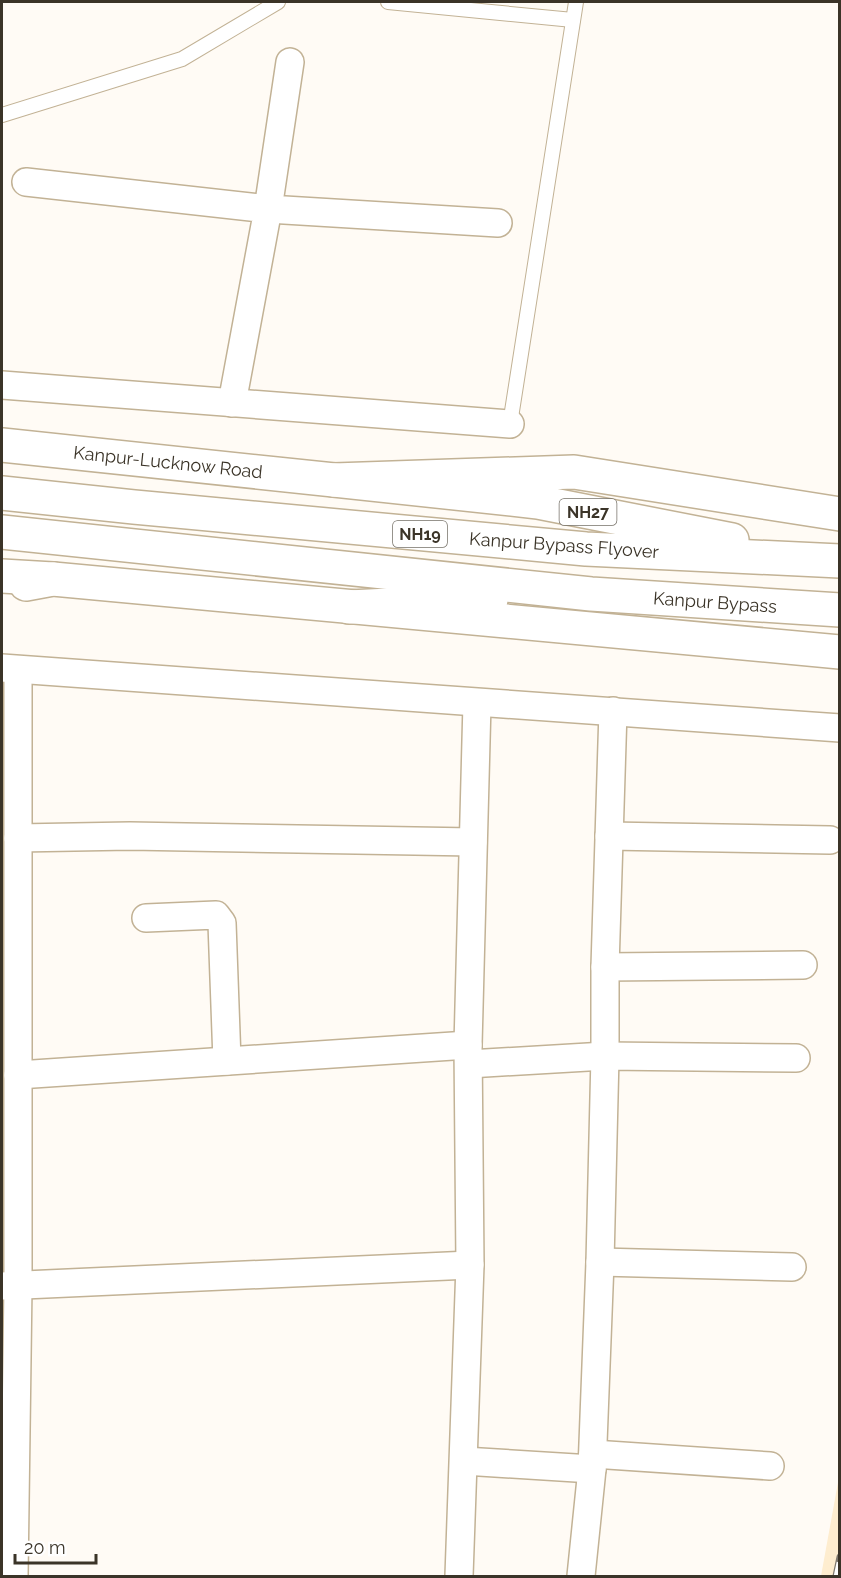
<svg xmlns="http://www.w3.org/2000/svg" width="841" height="1578" font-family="Raleway,sans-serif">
	<rect width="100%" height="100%" fill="#fffbf5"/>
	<!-- built -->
	<path fill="#feedcf" d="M 839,1477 L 839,1576 L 821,1576 Z"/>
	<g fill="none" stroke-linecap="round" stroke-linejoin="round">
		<!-- lane casing -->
		<g stroke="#c2b295" stroke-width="16">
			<g id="lane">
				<path d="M 388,2 L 573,20"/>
				<path d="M 2,115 L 182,59 L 278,2"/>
				<path d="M 510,424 L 576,2"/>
			</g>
		</g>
		<!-- street casing -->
		<g stroke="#c2b295" stroke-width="30">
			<g id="street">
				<path d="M 290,62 L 268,209 L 498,223"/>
				<path d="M 26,182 L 268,209 L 232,403"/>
				<path d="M 2,385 L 510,424"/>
				<path d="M 2,668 L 840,728"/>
				<path d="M 609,836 L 830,840"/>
				<path d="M 18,838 L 130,836 L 473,842"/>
				<path d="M 146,918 L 216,915 L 222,923 L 227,1061"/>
				<path d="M 605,967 L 803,965"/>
				<path d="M 469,1064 L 605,1056 L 796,1058"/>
				<path d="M 18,1075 L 468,1045"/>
				<path d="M 600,1262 L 792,1267"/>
				<path d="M 2,1286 L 470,1265"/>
				<path d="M 593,1454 L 770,1466"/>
				<path d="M 464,1461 L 592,1469 L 600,1262 L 605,1056 L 605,967 L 613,711"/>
				<path d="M 14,1576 L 18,1285 L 18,670"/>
				<path d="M 459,1576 L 470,1265 L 468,1045 L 477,703"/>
				<path d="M 581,1576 L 592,1469"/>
			</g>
		</g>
		<!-- secondary casing -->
		<g stroke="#c2b295" stroke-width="36">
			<g id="secondary">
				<path d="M 2,445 L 334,480 L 574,472 L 840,514"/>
				<path d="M 26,584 L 53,579 L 840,652"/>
			</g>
		</g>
		<!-- highway casing -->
		<g stroke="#c2b295" stroke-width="36">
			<g id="highway">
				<path d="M 334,480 L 538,502 L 732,540"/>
				<path d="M 2,493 L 134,507 L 586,549 L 840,561"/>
				<path d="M 2,532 L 591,594 L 840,610"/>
				<path d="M 2,576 L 53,579"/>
				<path d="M 349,607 L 491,600"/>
			</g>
		</g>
		<!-- lane -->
		<use href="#lane" stroke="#fff" stroke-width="14"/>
		<!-- street -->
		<use href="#street" stroke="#fff" stroke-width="27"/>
		<!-- secondary -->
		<use href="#secondary" stroke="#fff" stroke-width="33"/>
		<!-- highway -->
		<use href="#highway" stroke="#fff" stroke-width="33"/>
		<!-- rail casing -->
		<g stroke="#7e786e" stroke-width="7">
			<path id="rail" d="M 836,1576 L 840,1557"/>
		</g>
		<!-- rail -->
		<use href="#rail" stroke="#fff" stroke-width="4.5" stroke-dasharray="14" stroke-linecap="butt"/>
	</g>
	<g text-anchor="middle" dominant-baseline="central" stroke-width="6" stroke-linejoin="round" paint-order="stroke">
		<!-- shield labels -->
		<g fill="#fff" stroke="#767168" stroke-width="1.5">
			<rect x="559.5" y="499" width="57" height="26" rx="4.5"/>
			<rect x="393" y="521" width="54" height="26" rx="4.5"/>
		</g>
		<g font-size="16" font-weight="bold" fill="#3b3428">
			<text x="588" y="512">NH27</text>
			<text x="420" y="534">NH19</text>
		</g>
		<!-- street labels -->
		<g font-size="18" fill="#3b3428" stroke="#fff">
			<text transform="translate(168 462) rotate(6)">Kanpur-Lucknow Road</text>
			<text transform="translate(564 545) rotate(4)">Kanpur Bypass Flyover</text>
			<text transform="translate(715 602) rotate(4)">Kanpur Bypass</text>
		</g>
	</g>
	<!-- border -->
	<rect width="841" height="1578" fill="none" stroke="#3b3428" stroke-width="6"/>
	<!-- scale -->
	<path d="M15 1554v9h81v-9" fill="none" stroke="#3b3428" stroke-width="3"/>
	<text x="24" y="1554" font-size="18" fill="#3b3428" stroke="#ffffff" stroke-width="4.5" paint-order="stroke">20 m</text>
</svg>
